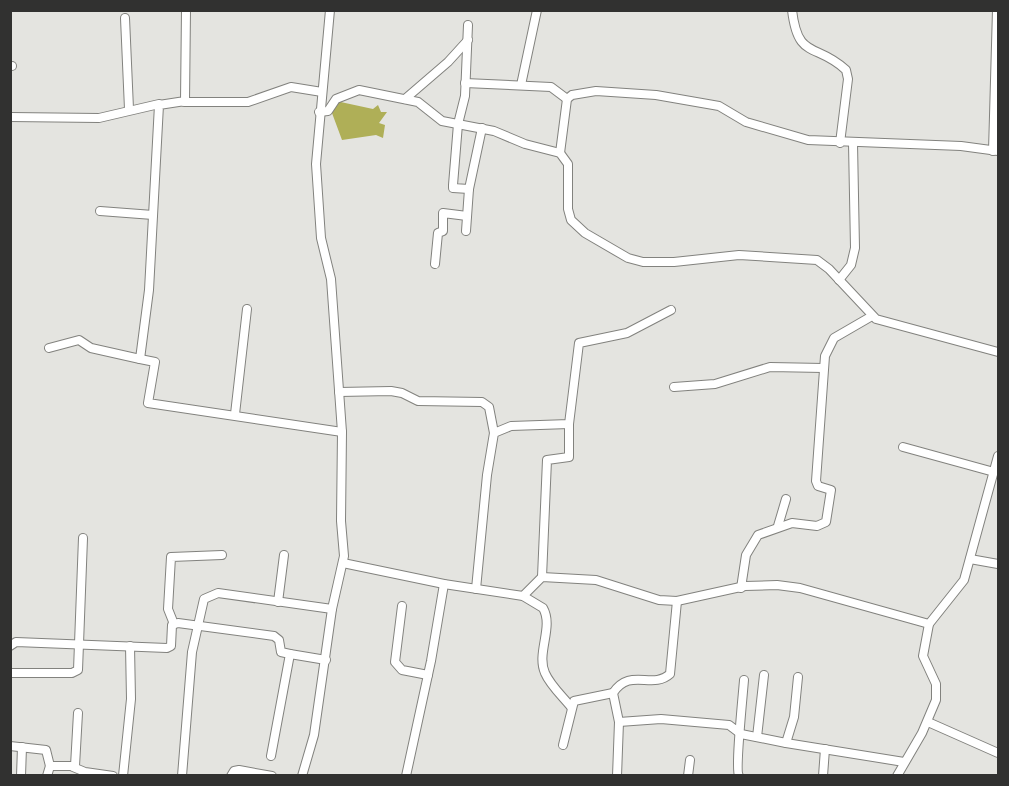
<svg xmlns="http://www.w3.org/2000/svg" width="1009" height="786" font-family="'Open Sans',sans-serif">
	<rect width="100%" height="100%" fill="#e4e4e0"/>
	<!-- water -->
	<path fill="#afaf57" d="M 336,101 L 373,109 L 378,105 L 381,112 L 387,112 L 379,123 L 385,125 L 383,138 L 376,135 L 342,140 L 332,113 Z"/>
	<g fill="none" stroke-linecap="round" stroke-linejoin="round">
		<!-- street casing -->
		<g stroke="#82827e" stroke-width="10">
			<g id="street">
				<path d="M 792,10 C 798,61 816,42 846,70 L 848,79 L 840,143"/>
				<path d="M 125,18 L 129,109"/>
				<path d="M 468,25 L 465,96 L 458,124 L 453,185 L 453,188 L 469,189"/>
				<path d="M 10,66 L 12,66"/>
				<path d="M 465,83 L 551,87 L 567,99"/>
				<path d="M 521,85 L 537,10"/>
				<path d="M 405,99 L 448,62 L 468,40"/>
				<path d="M 184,102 L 248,102 L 291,87 L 322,92"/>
				<path d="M 319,112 L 328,111 L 336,99 L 359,90 L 418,102 L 442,121 L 494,131 L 525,144 L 560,153 L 568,164 L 568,209 L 571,220 L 585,233 L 628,258 L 643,262 L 674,262 L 739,255 L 817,260 L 829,269 L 876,319 L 998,352"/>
				<path d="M 10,117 L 99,118 L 159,104"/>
				<path d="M 993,151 L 997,10"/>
				<path d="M 560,153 L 567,99 L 572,95 L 596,91 L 656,95 L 719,106 L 746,122 L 808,140 L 961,146 L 998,151"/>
				<path d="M 100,211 L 153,215"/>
				<path d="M 466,231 L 469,189 L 482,128"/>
				<path d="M 435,264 L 438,233 L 443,231 L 443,213 L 467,216"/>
				<path d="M 839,280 L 851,265 L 855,248 L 853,143"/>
				<path d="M 49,348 L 79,340 L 91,348 L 140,359 L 149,290 L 159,105 L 185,101 L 186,10"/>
				<path d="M 140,359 L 155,362 L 148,403 L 342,432"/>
				<path d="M 674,387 L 715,384 L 770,367 L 823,368"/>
				<path d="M 339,392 L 391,391 L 402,393 L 418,401 L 482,402 L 489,407 L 494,433"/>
				<path d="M 235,414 L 247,309"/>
				<path d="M 903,447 L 994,472"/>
				<path d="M 778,526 L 786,499"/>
				<path d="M 970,559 L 998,564"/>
				<path d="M 343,563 L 444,584 L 523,596 L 543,608 C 554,627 536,653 545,673 C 550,685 563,697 571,707"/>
				<path d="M 542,577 L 547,460 L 569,457 L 569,424"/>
				<path d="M 741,588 L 746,555 L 758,535 L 792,523 L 817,526 L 826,522 L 831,490 L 818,486 L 816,481 L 825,356 L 834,338 L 872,316"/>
				<path d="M 476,589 L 487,475 L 494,433 L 511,426 L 569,424 L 579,343 L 627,333 L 671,310"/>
				<path d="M 523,596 L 542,577 L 596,580 L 659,600 L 677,601 L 745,586 L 777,585 L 800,588 L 929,624"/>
				<path d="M 278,602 L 284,555"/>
				<path d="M 402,606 L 395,662 L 402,670 L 428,675"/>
				<path d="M 174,624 L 168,609 L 171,557 L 222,555"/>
				<path d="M 10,646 L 16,642 L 167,648 L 171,646 L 172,625 L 178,623 L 274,636 L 279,640 L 281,652 L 290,654 L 271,756"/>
				<path d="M 290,654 L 326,660"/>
				<path d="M 10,673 L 72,673 L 78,670 L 83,538"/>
				<path d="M 619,722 L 661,719 L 729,725 L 741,734 L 786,743 L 904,762"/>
				<path d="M 928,722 L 998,753"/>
				<path d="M 757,737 L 764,675"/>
				<path d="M 786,743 L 794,717 L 798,677"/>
				<path d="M 563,745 L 574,701 L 613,693"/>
				<path d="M 10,746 L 46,750 L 50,766"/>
				<path d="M 73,767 L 85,772 L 113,776"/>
				<path d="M 21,776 L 22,747"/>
				<path d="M 47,776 L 50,766 L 75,766 L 78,713"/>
				<path d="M 123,776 L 131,699 L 130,646"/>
				<path d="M 182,776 L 192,652 L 204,599 L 218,593 L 332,609"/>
				<path d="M 231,776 L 234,771 L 239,770 L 272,776"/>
				<path d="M 302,776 L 314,735 L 332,609 L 344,556 L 341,521 L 342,432 L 331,279 L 321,238 L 316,164 L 330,10"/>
				<path d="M 406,776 L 431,661 L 444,584"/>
				<path d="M 617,776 L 619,722 L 613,693 C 630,667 652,690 670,674 L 677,601"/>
				<path d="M 688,776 L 690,760"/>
				<path d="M 739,776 C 735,770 743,694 744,680"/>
				<path d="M 823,776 L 825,749"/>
				<path d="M 897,776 L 922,733 L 936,700 L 936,684 L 923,656 L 929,624 L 964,580 L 998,456"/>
			</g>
		</g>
		<!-- street -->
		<use href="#street" stroke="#fff" stroke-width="8"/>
	</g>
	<!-- border -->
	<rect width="1009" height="786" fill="none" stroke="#313130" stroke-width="24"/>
</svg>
